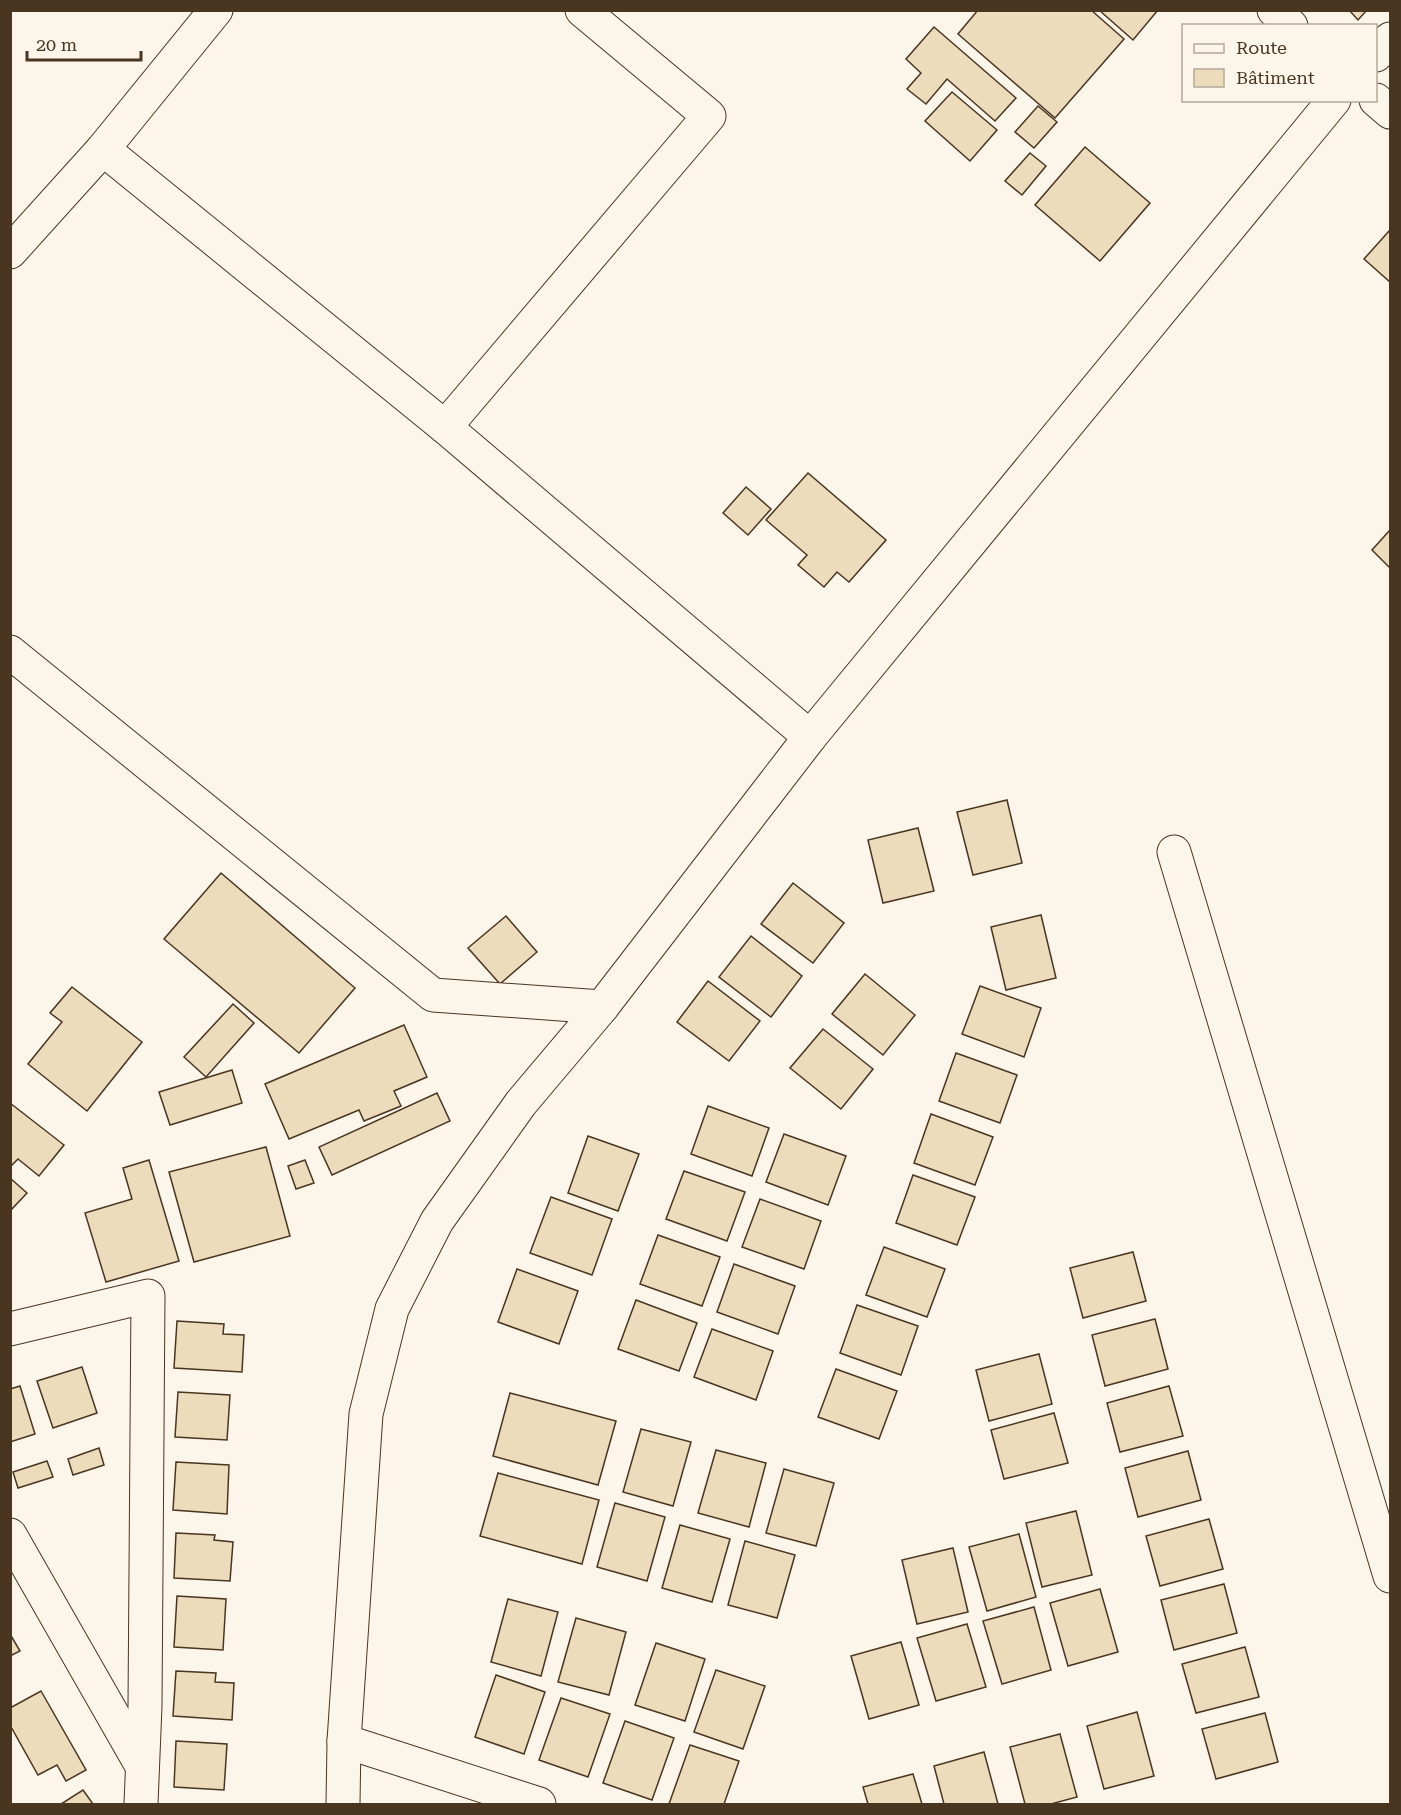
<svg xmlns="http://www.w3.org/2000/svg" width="1401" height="1815" font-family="'Roboto Serif',serif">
	<rect width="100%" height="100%" fill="#fbf6e9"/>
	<!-- building -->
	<g fill="#ecdcbc" stroke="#4a3520" stroke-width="1.5">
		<path d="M 978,10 L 1091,10 L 1124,39 L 1055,118 L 958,34 Z"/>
		<path d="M 1099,10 L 1158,10 L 1133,40 Z"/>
		<path d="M 1349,10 L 1367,10 L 1358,20 Z"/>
		<path d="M 934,27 L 1016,98 L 995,121 L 947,79 L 926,104 L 907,89 L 921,73 L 906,59 Z"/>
		<path d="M 952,92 L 997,130 L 970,161 L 925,121 Z"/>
		<path d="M 1038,106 L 1057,122 L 1034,148 L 1015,132 Z"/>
		<path d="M 1085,147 L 1150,203 L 1100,261 L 1035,205 Z"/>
		<path d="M 1030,153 L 1046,166 L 1022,195 L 1005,181 Z"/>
		<path d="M 1390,230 L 1390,282 L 1364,259 Z"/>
		<path d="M 808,473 L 886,540 L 849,582 L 837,572 L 824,587 L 798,565 L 807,555 L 766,520 Z"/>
		<path d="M 746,487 L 771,509 L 748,535 L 723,513 Z"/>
		<path d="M 1390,530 L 1390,568 L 1372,550 Z"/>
		<path d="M 1007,800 L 1022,863 L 973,875 L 957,812 Z"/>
		<path d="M 918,828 L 934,891 L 883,903 L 868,840 Z"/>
		<path d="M 221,873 L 355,988 L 299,1053 L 164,939 Z"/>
		<path d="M 793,883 L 844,923 L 813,963 L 761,924 Z"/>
		<path d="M 1041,915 L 1056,978 L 1006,990 L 991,927 Z"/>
		<path d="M 506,916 L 537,952 L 500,984 L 468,948 Z"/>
		<path d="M 751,936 L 802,976 L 771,1017 L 719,977 Z"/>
		<path d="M 865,974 L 915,1015 L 883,1055 L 832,1014 Z"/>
		<path d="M 708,981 L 760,1021 L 729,1061 L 677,1022 Z"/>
		<path d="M 980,986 L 1041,1008 L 1024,1057 L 962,1034 Z"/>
		<path d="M 72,987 L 142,1042 L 87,1111 L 28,1064 L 62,1022 L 50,1013 Z"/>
		<path d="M 233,1004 L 254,1023 L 206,1077 L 184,1057 Z"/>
		<path d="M 404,1025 L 427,1077 L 394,1091 L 401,1106 L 364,1121 L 359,1110 L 289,1139 L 265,1084 Z"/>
		<path d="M 823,1029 L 873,1069 L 841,1109 L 790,1068 Z"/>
		<path d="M 956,1053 L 1017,1075 L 1000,1123 L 939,1101 Z"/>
		<path d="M 232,1070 L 242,1103 L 170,1125 L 159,1092 Z"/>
		<path d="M 437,1093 L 450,1121 L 332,1175 L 319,1147 Z"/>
		<path d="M 10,1103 L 64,1145 L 39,1176 L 18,1159 L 10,1167 Z"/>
		<path d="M 708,1106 L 769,1128 L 752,1176 L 691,1154 Z"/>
		<path d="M 931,1114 L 993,1137 L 975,1185 L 914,1163 Z"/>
		<path d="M 784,1134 L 846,1156 L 828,1205 L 766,1182 Z"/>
		<path d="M 588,1136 L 639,1154 L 618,1211 L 568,1193 Z"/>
		<path d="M 266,1147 L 290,1236 L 194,1262 L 169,1172 Z"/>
		<path d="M 149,1160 L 179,1261 L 106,1282 L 85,1213 L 132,1199 L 123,1168 Z"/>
		<path d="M 305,1160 L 314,1183 L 296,1189 L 288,1166 Z"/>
		<path d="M 684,1171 L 745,1192 L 727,1241 L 666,1219 Z"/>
		<path d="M 913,1175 L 975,1197 L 957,1245 L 896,1223 Z"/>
		<path d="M 10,1178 L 27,1193 L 10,1211 Z"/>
		<path d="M 551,1197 L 612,1219 L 592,1275 L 530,1253 Z"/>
		<path d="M 760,1199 L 821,1221 L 804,1269 L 742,1247 Z"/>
		<path d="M 658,1235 L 720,1257 L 702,1306 L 640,1284 Z"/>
		<path d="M 884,1247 L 945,1269 L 927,1317 L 866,1295 Z"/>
		<path d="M 1133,1252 L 1146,1301 L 1083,1318 L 1070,1268 Z"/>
		<path d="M 734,1264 L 795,1286 L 778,1334 L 717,1312 Z"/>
		<path d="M 517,1269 L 578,1291 L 559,1344 L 498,1322 Z"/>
		<path d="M 636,1300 L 697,1323 L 679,1371 L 618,1349 Z"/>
		<path d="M 857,1305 L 918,1326 L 901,1375 L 840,1353 Z"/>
		<path d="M 1155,1319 L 1168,1369 L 1105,1386 L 1092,1335 Z"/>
		<path d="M 177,1321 L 224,1324 L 223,1334 L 244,1335 L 242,1372 L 174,1368 Z"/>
		<path d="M 712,1329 L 773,1351 L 756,1400 L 694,1377 Z"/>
		<path d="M 1039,1354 L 1052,1404 L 989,1421 L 976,1370 Z"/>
		<path d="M 82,1367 L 97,1413 L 53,1428 L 37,1381 Z"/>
		<path d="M 836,1369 L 897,1391 L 879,1439 L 818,1417 Z"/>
		<path d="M 20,1386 L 35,1434 L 10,1442 L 10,1389 Z"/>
		<path d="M 1169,1386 L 1183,1436 L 1120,1452 L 1107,1403 Z"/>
		<path d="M 178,1392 L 230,1395 L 227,1440 L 175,1437 Z"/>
		<path d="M 510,1393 L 616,1421 L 598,1485 L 493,1456 Z"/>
		<path d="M 1054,1413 L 1068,1463 L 1004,1479 L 991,1430 Z"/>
		<path d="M 641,1429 L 691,1442 L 673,1506 L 623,1492 Z"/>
		<path d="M 99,1448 L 104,1465 L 73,1475 L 68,1459 Z"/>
		<path d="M 716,1450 L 766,1463 L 749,1527 L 698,1513 Z"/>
		<path d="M 1188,1451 L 1201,1500 L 1138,1517 L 1125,1468 Z"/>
		<path d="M 47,1461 L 53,1477 L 18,1488 L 13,1472 Z"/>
		<path d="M 176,1462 L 229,1465 L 227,1514 L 173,1510 Z"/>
		<path d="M 784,1469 L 834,1483 L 816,1546 L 766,1533 Z"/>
		<path d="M 498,1473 L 599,1500 L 582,1564 L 480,1536 Z"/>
		<path d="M 615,1503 L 665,1517 L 647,1581 L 597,1567 Z"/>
		<path d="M 1076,1511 L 1092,1575 L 1042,1587 L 1026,1523 Z"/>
		<path d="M 1209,1519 L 1223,1569 L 1160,1586 L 1146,1536 Z"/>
		<path d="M 680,1525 L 730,1539 L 712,1602 L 662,1588 Z"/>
		<path d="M 176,1533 L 215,1535 L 214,1540 L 233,1542 L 230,1581 L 174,1578 Z"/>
		<path d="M 1019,1534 L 1036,1597 L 987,1611 L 969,1547 Z"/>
		<path d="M 745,1541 L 795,1555 L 777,1618 L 728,1605 Z"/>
		<path d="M 953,1548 L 968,1612 L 917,1624 L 902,1560 Z"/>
		<path d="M 1224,1584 L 1237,1633 L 1174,1650 L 1161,1600 Z"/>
		<path d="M 1100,1589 L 1118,1652 L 1068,1666 L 1050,1603 Z"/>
		<path d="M 177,1596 L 226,1599 L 223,1650 L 174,1647 Z"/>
		<path d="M 508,1599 L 558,1612 L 541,1676 L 491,1662 Z"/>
		<path d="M 1034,1607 L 1051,1670 L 1002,1684 L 983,1621 Z"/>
		<path d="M 576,1618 L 626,1632 L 609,1695 L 558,1682 Z"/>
		<path d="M 967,1624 L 986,1687 L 936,1701 L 917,1638 Z"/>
		<path d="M 10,1634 L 20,1651 L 10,1656 Z"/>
		<path d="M 901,1642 L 919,1705 L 869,1719 L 851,1656 Z"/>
		<path d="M 656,1643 L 705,1659 L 685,1721 L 635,1705 Z"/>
		<path d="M 1245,1647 L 1259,1697 L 1196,1713 L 1182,1664 Z"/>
		<path d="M 716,1670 L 765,1686 L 743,1749 L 694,1732 Z"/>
		<path d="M 176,1671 L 216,1673 L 215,1682 L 234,1683 L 232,1720 L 173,1716 Z"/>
		<path d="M 496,1675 L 545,1692 L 524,1754 L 475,1737 Z"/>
		<path d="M 41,1691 L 86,1770 L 66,1781 L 57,1765 L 38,1775 L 10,1725 L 10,1708 Z"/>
		<path d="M 561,1698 L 610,1714 L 588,1777 L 539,1760 Z"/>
		<path d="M 1137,1712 L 1154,1776 L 1104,1789 L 1087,1726 Z"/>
		<path d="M 1265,1713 L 1278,1762 L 1216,1779 L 1202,1729 Z"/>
		<path d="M 625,1721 L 674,1738 L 652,1800 L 603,1783 Z"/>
		<path d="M 1060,1734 L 1077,1797 L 1051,1804 L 1025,1804 L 1010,1747 Z"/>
		<path d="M 176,1741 L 227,1744 L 224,1790 L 174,1787 Z"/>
		<path d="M 690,1745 L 739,1761 L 724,1804 L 669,1804 Z"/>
		<path d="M 984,1752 L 998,1804 L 944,1804 L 934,1766 Z"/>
		<path d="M 913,1774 L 922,1804 L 868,1804 L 863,1787 Z"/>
		<path d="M 83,1790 L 93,1804 L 61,1804 Z"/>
	</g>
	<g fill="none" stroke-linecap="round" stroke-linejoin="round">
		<!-- minor casing -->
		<g stroke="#4a3520" stroke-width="35">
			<g id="minor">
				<path d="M 1274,10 L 1291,26"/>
				<path d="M 1376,55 L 1390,39"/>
				<path d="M 1376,100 L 1390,112"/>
				<path d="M 103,149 L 445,427 L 709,116 L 582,10"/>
				<path d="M 10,252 L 103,149 L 216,10"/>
				<path d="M 445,427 L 810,737"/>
				<path d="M 10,652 L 433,995 L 602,1007"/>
				<path d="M 1174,852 L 1390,1576"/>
				<path d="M 10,1329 L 148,1296 L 145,1706 L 141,1804"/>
				<path d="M 10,1535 L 142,1766"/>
				<path d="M 344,1741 L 539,1804"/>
				<path d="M 343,1804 L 344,1741 L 366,1414 L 392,1309 L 437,1221 L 521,1103 L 602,1007 L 810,737 L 1334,100"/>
			</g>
		</g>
		<!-- minor -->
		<use href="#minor" stroke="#fbf6e9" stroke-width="33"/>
	</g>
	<!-- border -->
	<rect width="1401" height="1815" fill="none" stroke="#4a3520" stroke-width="24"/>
	<!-- legend -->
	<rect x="1182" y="24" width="195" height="78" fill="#fbf6e9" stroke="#b4a999" stroke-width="1.5"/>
	<rect x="1194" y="44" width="30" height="9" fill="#fbf6e9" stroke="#b4a999" stroke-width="1.5"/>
	<text x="1236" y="54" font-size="18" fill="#4a3520">Route</text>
	<rect x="1194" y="69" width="30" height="18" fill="#ecdcbc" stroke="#b4a999" stroke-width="1.5"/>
	<text x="1236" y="84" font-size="18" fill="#4a3520">Bâtiment</text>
	<!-- scale -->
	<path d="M27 51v9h114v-9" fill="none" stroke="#4a3520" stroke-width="3"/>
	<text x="36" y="51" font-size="18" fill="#4a3520" stroke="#fbf6e9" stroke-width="4.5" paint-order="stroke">20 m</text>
</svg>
